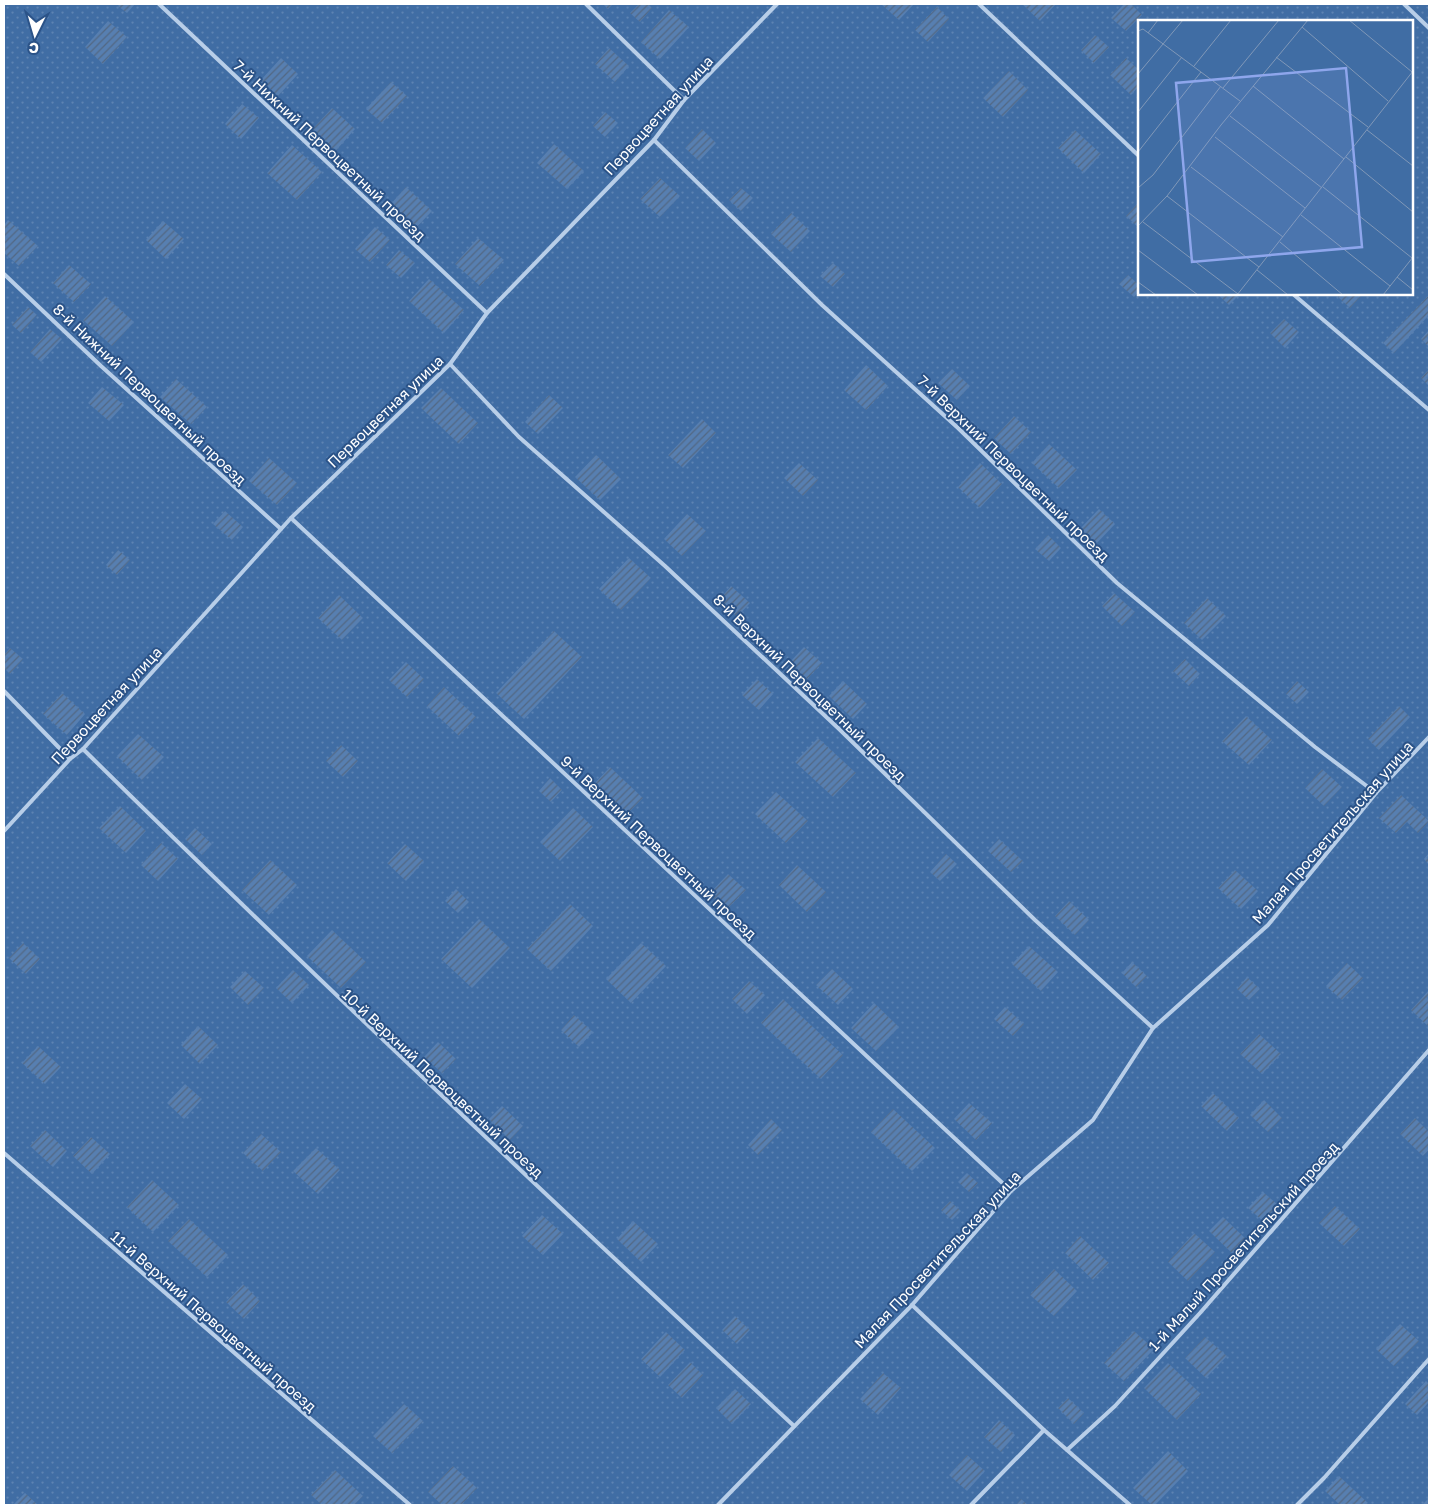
<svg xmlns="http://www.w3.org/2000/svg" width="1433" height="1509" font-family="'Golos Text',sans-serif">
	<defs>
		<pattern id="grass-dots" width="8" height="8" patternUnits="userSpaceOnUse" patternTransform="scale(1.25)"><rect width="8" height="8" fill="#406da4"/><path d="M2 2h.1M6 6h.1" fill="none" stroke="#5d83b2" stroke-width="1.8" stroke-linecap="round"/></pattern>
		<pattern id="building-hatch" width="6" height="6" patternUnits="userSpaceOnUse" patternTransform="scale(1.25)"><rect width="6" height="6" fill="#577fb1"/><path d="M-1 1l2-2M0 6l6-6M5 7l2-2" fill="none" stroke="#526884"/></pattern>
	</defs>
	<rect width="100%" height="100%" fill="#2b5388"/>
	<!-- grass -->
	<path fill="url(#grass-dots)" fill-rule="evenodd" d="M 4,4 L 1429,4 L 1429,1505 L 4,1505 ZM 1139,21 L 1412,21 L 1412,294 L 1139,294 Z"/>
	<!-- building -->
	<g fill="url(#building-hatch)">
		<path d="M 120,4 L 135,4 L 127,13 L 118,6 Z"/>
		<path d="M 603,4 L 613,4 L 608,9 Z"/>
		<path d="M 639,4 L 648,4 L 652,8 L 640,22 L 630,13 Z"/>
		<path d="M 881,4 L 914,4 L 899,20 Z"/>
		<path d="M 1022,4 L 1056,4 L 1040,21 Z"/>
		<path d="M 1124,4 L 1131,4 L 1142,15 L 1126,31 L 1111,18 Z"/>
		<path d="M 937,7 L 949,19 L 928,42 L 915,30 Z"/>
		<path d="M 669,10 L 689,27 L 660,59 L 641,42 Z"/>
		<path d="M 108,21 L 127,37 L 103,64 L 85,47 Z"/>
		<path d="M 1095,35 L 1109,47 L 1094,63 L 1081,50 Z"/>
		<path d="M 609,48 L 629,66 L 615,82 L 595,64 Z"/>
		<path d="M 281,58 L 298,74 L 278,96 L 261,80 Z"/>
		<path d="M 1126,58 L 1139,70 L 1139,86 L 1131,95 L 1110,75 Z"/>
		<path d="M 1009,71 L 1028,90 L 1003,117 L 983,98 Z"/>
		<path d="M 391,82 L 407,96 L 382,123 L 366,109 Z"/>
		<path d="M 242,104 L 259,118 L 241,139 L 225,124 Z"/>
		<path d="M 332,108 L 355,129 L 332,155 L 308,134 Z"/>
		<path d="M 605,112 L 618,123 L 605,137 L 593,126 Z"/>
		<path d="M 702,129 L 716,143 L 699,161 L 685,148 Z"/>
		<path d="M 1075,130 L 1101,154 L 1084,173 L 1058,148 Z"/>
		<path d="M 554,144 L 584,171 L 567,189 L 537,163 Z"/>
		<path d="M 292,145 L 322,172 L 297,200 L 267,173 Z"/>
		<path d="M 660,178 L 680,196 L 660,217 L 640,199 Z"/>
		<path d="M 406,187 L 432,211 L 415,229 L 389,206 Z"/>
		<path d="M 741,188 L 753,198 L 741,211 L 729,200 Z"/>
		<path d="M 1139,202 L 1139,228 L 1126,216 Z"/>
		<path d="M 791,213 L 810,231 L 791,252 L 771,234 Z"/>
		<path d="M 8,220 L 38,246 L 19,266 L 4,253 L 4,225 Z"/>
		<path d="M 163,221 L 184,239 L 166,259 L 146,240 Z"/>
		<path d="M 375,227 L 390,240 L 370,262 L 355,249 Z"/>
		<path d="M 478,238 L 504,260 L 480,286 L 455,264 Z"/>
		<path d="M 399,250 L 415,263 L 401,278 L 386,265 Z"/>
		<path d="M 833,263 L 845,274 L 833,287 L 820,276 Z"/>
		<path d="M 69,265 L 91,284 L 74,302 L 53,283 Z"/>
		<path d="M 1128,275 L 1139,285 L 1139,292 L 1134,297 L 1119,284 Z"/>
		<path d="M 429,279 L 464,310 L 444,333 L 409,301 Z"/>
		<path d="M 1217,294 L 1240,294 L 1229,305 Z"/>
		<path d="M 1340,294 L 1363,294 L 1350,308 L 1338,297 Z"/>
		<path d="M 1429,295 L 1429,315 L 1394,353 L 1383,343 Z"/>
		<path d="M 105,296 L 134,322 L 112,346 L 83,320 Z"/>
		<path d="M 28,307 L 37,315 L 21,333 L 12,325 Z"/>
		<path d="M 1284,319 L 1299,332 L 1285,348 L 1270,333 Z"/>
		<path d="M 50,329 L 62,339 L 41,362 L 30,352 Z"/>
		<path d="M 1429,330 L 1429,347 L 1421,339 Z"/>
		<path d="M 866,365 L 888,386 L 866,410 L 844,390 Z"/>
		<path d="M 952,369 L 970,386 L 957,400 L 938,383 Z"/>
		<path d="M 1429,369 L 1429,386 L 1421,378 Z"/>
		<path d="M 176,379 L 207,407 L 191,424 L 160,397 Z"/>
		<path d="M 102,387 L 124,405 L 109,421 L 88,403 Z"/>
		<path d="M 441,388 L 478,423 L 459,444 L 421,408 Z"/>
		<path d="M 549,395 L 563,408 L 538,434 L 525,422 Z"/>
		<path d="M 1014,416 L 1031,432 L 1011,454 L 994,438 Z"/>
		<path d="M 702,419 L 716,433 L 683,468 L 668,455 Z"/>
		<path d="M 1049,444 L 1077,470 L 1059,488 L 1032,463 Z"/>
		<path d="M 596,455 L 621,479 L 600,500 L 575,477 Z"/>
		<path d="M 269,458 L 297,483 L 277,505 L 249,481 Z"/>
		<path d="M 799,463 L 818,480 L 803,496 L 784,478 Z"/>
		<path d="M 980,463 L 1002,484 L 980,508 L 958,487 Z"/>
		<path d="M 1099,509 L 1115,524 L 1095,545 L 1079,530 Z"/>
		<path d="M 225,511 L 243,527 L 232,540 L 213,524 Z"/>
		<path d="M 687,514 L 706,531 L 682,556 L 664,539 Z"/>
		<path d="M 1048,535 L 1061,548 L 1049,561 L 1035,549 Z"/>
		<path d="M 118,550 L 130,560 L 117,575 L 106,565 Z"/>
		<path d="M 629,558 L 651,578 L 621,610 L 599,589 Z"/>
		<path d="M 731,586 L 750,603 L 737,617 L 719,600 Z"/>
		<path d="M 1114,593 L 1135,612 L 1122,626 L 1102,606 Z"/>
		<path d="M 339,595 L 363,618 L 342,640 L 318,618 Z"/>
		<path d="M 1207,598 L 1226,616 L 1202,640 L 1184,623 Z"/>
		<path d="M 554,631 L 582,657 L 524,719 L 496,693 Z"/>
		<path d="M 804,647 L 822,663 L 807,679 L 789,663 Z"/>
		<path d="M 10,648 L 23,659 L 10,674 L 4,668 L 4,655 Z"/>
		<path d="M 1185,659 L 1200,674 L 1189,686 L 1173,671 Z"/>
		<path d="M 406,662 L 424,679 L 407,697 L 389,680 Z"/>
		<path d="M 757,679 L 773,694 L 759,710 L 742,695 Z"/>
		<path d="M 843,681 L 867,704 L 853,719 L 829,696 Z"/>
		<path d="M 1297,681 L 1309,692 L 1297,704 L 1286,694 Z"/>
		<path d="M 444,687 L 476,717 L 459,736 L 427,706 Z"/>
		<path d="M 62,693 L 85,714 L 67,735 L 43,714 Z"/>
		<path d="M 1399,706 L 1410,717 L 1379,750 L 1368,739 Z"/>
		<path d="M 1246,716 L 1272,740 L 1249,765 L 1222,741 Z"/>
		<path d="M 138,734 L 164,757 L 142,780 L 117,756 Z"/>
		<path d="M 818,738 L 856,773 L 833,797 L 795,762 Z"/>
		<path d="M 341,745 L 358,761 L 343,777 L 326,761 Z"/>
		<path d="M 610,767 L 643,798 L 627,814 L 595,783 Z"/>
		<path d="M 1322,769 L 1342,787 L 1324,806 L 1305,788 Z"/>
		<path d="M 550,778 L 562,790 L 551,802 L 539,791 Z"/>
		<path d="M 776,792 L 808,821 L 786,843 L 755,814 Z"/>
		<path d="M 1401,795 L 1429,821 L 1418,833 L 1407,822 L 1396,833 L 1379,818 Z"/>
		<path d="M 120,806 L 146,831 L 126,853 L 99,828 Z"/>
		<path d="M 573,808 L 593,827 L 560,861 L 540,842 Z"/>
		<path d="M 195,828 L 212,844 L 202,855 L 185,839 Z"/>
		<path d="M 999,839 L 1023,861 L 1011,872 L 988,851 Z"/>
		<path d="M 161,843 L 178,859 L 158,881 L 141,865 Z"/>
		<path d="M 405,844 L 424,861 L 406,881 L 387,863 Z"/>
		<path d="M 1429,853 L 1429,865 L 1424,859 Z"/>
		<path d="M 946,854 L 957,864 L 940,881 L 930,872 Z"/>
		<path d="M 270,860 L 297,885 L 269,915 L 242,890 Z"/>
		<path d="M 797,865 L 826,892 L 807,912 L 779,885 Z"/>
		<path d="M 1235,870 L 1258,891 L 1241,909 L 1218,888 Z"/>
		<path d="M 728,874 L 746,890 L 726,910 L 709,894 Z"/>
		<path d="M 456,889 L 469,902 L 458,913 L 445,901 Z"/>
		<path d="M 1069,901 L 1089,920 L 1075,935 L 1055,916 Z"/>
		<path d="M 570,904 L 593,926 L 551,971 L 527,949 Z"/>
		<path d="M 479,919 L 510,948 L 472,988 L 441,959 Z"/>
		<path d="M 332,930 L 366,962 L 341,988 L 307,956 Z"/>
		<path d="M 23,943 L 40,959 L 26,974 L 9,958 Z"/>
		<path d="M 641,943 L 666,966 L 631,1003 L 606,979 Z"/>
		<path d="M 1029,946 L 1058,972 L 1041,991 L 1012,964 Z"/>
		<path d="M 1132,962 L 1147,976 L 1136,987 L 1122,973 Z"/>
		<path d="M 1347,963 L 1363,978 L 1342,1000 L 1326,986 Z"/>
		<path d="M 832,969 L 853,989 L 838,1005 L 816,985 Z"/>
		<path d="M 293,970 L 309,985 L 292,1003 L 276,988 Z"/>
		<path d="M 245,971 L 264,988 L 248,1005 L 230,987 Z"/>
		<path d="M 1247,977 L 1260,989 L 1249,1000 L 1237,989 Z"/>
		<path d="M 749,981 L 765,995 L 747,1014 L 732,999 Z"/>
		<path d="M 1429,990 L 1429,1027 L 1411,1010 Z"/>
		<path d="M 783,999 L 843,1055 L 821,1079 L 761,1023 Z"/>
		<path d="M 874,1003 L 899,1027 L 876,1051 L 851,1028 Z"/>
		<path d="M 1005,1007 L 1024,1024 L 1013,1036 L 994,1019 Z"/>
		<path d="M 574,1015 L 593,1032 L 579,1047 L 561,1030 Z"/>
		<path d="M 198,1026 L 218,1045 L 200,1064 L 181,1045 Z"/>
		<path d="M 1259,1034 L 1281,1054 L 1262,1074 L 1240,1054 Z"/>
		<path d="M 438,1042 L 456,1059 L 442,1073 L 424,1057 Z"/>
		<path d="M 38,1046 L 61,1067 L 45,1084 L 22,1063 Z"/>
		<path d="M 185,1084 L 202,1099 L 184,1119 L 167,1103 Z"/>
		<path d="M 1213,1093 L 1239,1118 L 1227,1131 L 1201,1106 Z"/>
		<path d="M 1264,1100 L 1282,1118 L 1268,1132 L 1250,1115 Z"/>
		<path d="M 969,1103 L 992,1123 L 976,1140 L 954,1119 Z"/>
		<path d="M 502,1106 L 523,1126 L 510,1140 L 489,1119 Z"/>
		<path d="M 893,1109 L 935,1148 L 912,1171 L 871,1132 Z"/>
		<path d="M 1415,1118 L 1429,1132 L 1429,1150 L 1423,1156 L 1400,1134 Z"/>
		<path d="M 771,1119 L 782,1130 L 758,1155 L 748,1145 Z"/>
		<path d="M 45,1130 L 67,1151 L 53,1167 L 30,1146 Z"/>
		<path d="M 261,1134 L 281,1152 L 263,1171 L 243,1153 Z"/>
		<path d="M 91,1137 L 110,1154 L 92,1174 L 73,1156 Z"/>
		<path d="M 316,1148 L 340,1170 L 318,1194 L 293,1171 Z"/>
		<path d="M 967,1173 L 978,1183 L 969,1192 L 958,1182 Z"/>
		<path d="M 152,1180 L 179,1205 L 153,1232 L 127,1207 Z"/>
		<path d="M 1263,1192 L 1278,1205 L 1263,1221 L 1248,1208 Z"/>
		<path d="M 950,1201 L 961,1211 L 952,1220 L 941,1210 Z"/>
		<path d="M 1335,1206 L 1360,1229 L 1344,1246 L 1319,1223 Z"/>
		<path d="M 542,1215 L 563,1234 L 543,1255 L 522,1236 Z"/>
		<path d="M 1223,1217 L 1248,1241 L 1234,1255 L 1209,1231 Z"/>
		<path d="M 189,1219 L 228,1255 L 207,1277 L 168,1241 Z"/>
		<path d="M 633,1221 L 658,1244 L 641,1262 L 617,1239 Z"/>
		<path d="M 1194,1233 L 1215,1252 L 1188,1281 L 1168,1262 Z"/>
		<path d="M 1080,1236 L 1109,1263 L 1093,1280 L 1065,1253 Z"/>
		<path d="M 1054,1269 L 1077,1291 L 1054,1316 L 1030,1295 Z"/>
		<path d="M 243,1284 L 260,1301 L 244,1319 L 226,1302 Z"/>
		<path d="M 735,1316 L 750,1330 L 737,1344 L 722,1330 Z"/>
		<path d="M 1400,1324 L 1419,1341 L 1394,1366 L 1376,1349 Z"/>
		<path d="M 1134,1331 L 1154,1349 L 1124,1381 L 1104,1363 Z"/>
		<path d="M 666,1332 L 685,1350 L 660,1377 L 641,1359 Z"/>
		<path d="M 1205,1337 L 1227,1356 L 1206,1378 L 1185,1358 Z"/>
		<path d="M 690,1362 L 703,1375 L 682,1398 L 668,1385 Z"/>
		<path d="M 1168,1363 L 1201,1394 L 1177,1420 L 1144,1388 Z"/>
		<path d="M 883,1373 L 901,1388 L 878,1415 L 860,1399 Z"/>
		<path d="M 1426,1381 L 1429,1384 L 1429,1402 L 1417,1415 L 1405,1404 Z"/>
		<path d="M 735,1389 L 751,1404 L 732,1424 L 716,1408 Z"/>
		<path d="M 1068,1398 L 1084,1413 L 1074,1424 L 1058,1408 Z"/>
		<path d="M 404,1404 L 423,1421 L 392,1453 L 373,1436 Z"/>
		<path d="M 999,1420 L 1015,1435 L 1001,1452 L 984,1437 Z"/>
		<path d="M 1168,1451 L 1188,1471 L 1155,1505 L 1152,1505 L 1133,1488 Z"/>
		<path d="M 967,1455 L 985,1471 L 967,1491 L 949,1475 Z"/>
		<path d="M 453,1466 L 477,1488 L 461,1505 L 442,1505 L 428,1492 Z"/>
		<path d="M 335,1470 L 363,1496 L 354,1505 L 322,1505 L 311,1495 Z"/>
		<path d="M 1339,1476 L 1368,1503 L 1365,1505 L 1340,1505 L 1325,1491 Z"/>
		<path d="M 25,1493 L 38,1505 L 13,1505 Z"/>
		<path d="M 1429,1498 L 1429,1505 L 1422,1505 Z"/>
		<path d="M 1021,1499 L 1028,1505 L 1016,1505 Z"/>
	</g>
	<g fill="none" stroke-linecap="round" stroke-linejoin="round">
		<!-- lane -->
		<g stroke="#b8cee8" stroke-width="4">
			<path d="M 159,4 L 487,313"/>
			<path d="M 586,4 L 684,100"/>
			<path d="M 979,4 L 1139,156"/>
			<path d="M 1404,4 L 1429,28"/>
			<path d="M 654,140 L 822,305 L 958,428 L 1117,583 L 1315,747 L 1376,793"/>
			<path d="M 4,274 L 101,366 L 281,529"/>
			<path d="M 1293,294 L 1429,410"/>
			<path d="M 450,364 L 519,437 L 665,566 L 838,728 L 1035,920 L 1153,1028"/>
			<path d="M 291,518 L 1011,1191"/>
			<path d="M 4,691 L 70,759"/>
			<path d="M 83,749 C 316,979 554,1203 794,1426"/>
			<path d="M 4,831 L 70,759 L 83,749 L 291,518 L 450,364 L 487,313 L 654,140 L 684,100 L 777,4"/>
			<path d="M 4,1153 L 410,1505"/>
			<path d="M 912,1305 L 1044,1430 L 1130,1505"/>
			<path d="M 1067,1450 L 1115,1406 L 1200,1313 L 1429,1050"/>
			<path d="M 718,1505 L 912,1305 L 1011,1191 L 1093,1120 L 1153,1028 L 1268,925 L 1376,793 L 1429,737"/>
			<path d="M 971,1505 L 1044,1430"/>
			<path d="M 1297,1505 L 1324,1478 L 1429,1359"/>
		</g>
	</g>
	<g text-anchor="middle" dominant-baseline="central" stroke-width="4" stroke-linejoin="round" paint-order="stroke">
		<!-- street labels -->
		<g font-size="15" fill="#fff" stroke="#2b5388">
			<text transform="translate(658 115) rotate(-48)">Первоцветная улица</text>
			<text transform="translate(330 150) rotate(43)">7-й Нижний Первоцветный проезд</text>
			<text transform="translate(150 394) rotate(43)">8-й Нижний Первоцветный проезд</text>
			<text transform="translate(385 411) rotate(-44)">Первоцветная улица</text>
			<text transform="translate(1014 468) rotate(44)">7-й Верхний Первоцветный проезд</text>
			<text transform="translate(810 687) rotate(44)">8-й Верхний Первоцветный проезд</text>
			<text transform="translate(106 705) rotate(-47)">Первоцветная улица</text>
			<text transform="translate(1332 832) rotate(-49)">Малая Просветительская улица</text>
			<text transform="translate(659 847) rotate(43)">9-й Верхний Первоцветный проезд</text>
			<text transform="translate(443 1083) rotate(43)">10-й Верхний Первоцветный проезд</text>
			<text transform="translate(1243 1246) rotate(-48)">1-й Малый Просветительский проезд</text>
			<text transform="translate(937 1259) rotate(-47)">Малая Просветительская улица</text>
			<text transform="translate(214 1321) rotate(41)">11-й Верхний Первоцветный проезд</text>
		</g>
	</g>
	<!-- overview -->
	<g transform="translate(1138 20)">
		<rect width="275" height="275" fill="#2b5388"/>
		<path d="M 0,0 L 275,0 L 275,275 L 0,275 Z" fill="#406da4"/>
		<path fill="none" stroke="#8098b8" stroke-width="1" d="M 211,0 L 274,52M 164,7 L 250,81M 0,11 L 5,9 L 102,81M 10,13 L 20,0M 138,37 L 230,107M 56,46 L 93,0M 0,54 L 45,0M 115,66 L 206,139M 85,68 L 141,0M 0,92 L 44,37M 92,96 L 184,168M 229,110 L 275,146M 77,117 L 167,188M 0,132 L 63,52M 208,137 L 275,192M 53,147 L 145,217M 185,167 L 274,238M 0,168 L 15,155 L 83,66M 29,176 L 121,247M 163,195 L 252,266M 5,202 L 100,274M 0,206 L 29,176 L 83,105 L 170,0M 142,222 L 205,275M 0,230 L 60,275M 119,250 L 150,275M 259,257 L 275,270M 0,262 L 18,275M 99,275 L 275,51M 245,275 L 275,237"/>
		<path fill="#8ea6ec" fill-opacity="0.15" stroke="#8ea6ec" stroke-width="2.5" d="M 208,48 L 224,227 L 54,242 L 38,63 Z"/>
		<rect width="275" height="275" fill="none" stroke="#fff" stroke-width="2.5"/>
	</g>
	<!-- border -->
	<rect width="1433" height="1509" fill="none" stroke="#ffffff" stroke-width="10"/>
	<!-- north arrow -->
	<g transform="translate(35 35) rotate(185)" stroke="#2b5388" stroke-width="4" paint-order="stroke">
	<path d="M0-4L9 19L0 12L-9 19Z" fill="#ffffff"/>
	<text y="-8" font-size="14" font-weight="bold" text-anchor="middle" fill="#ffffff">С</text>
	</g>
</svg>
